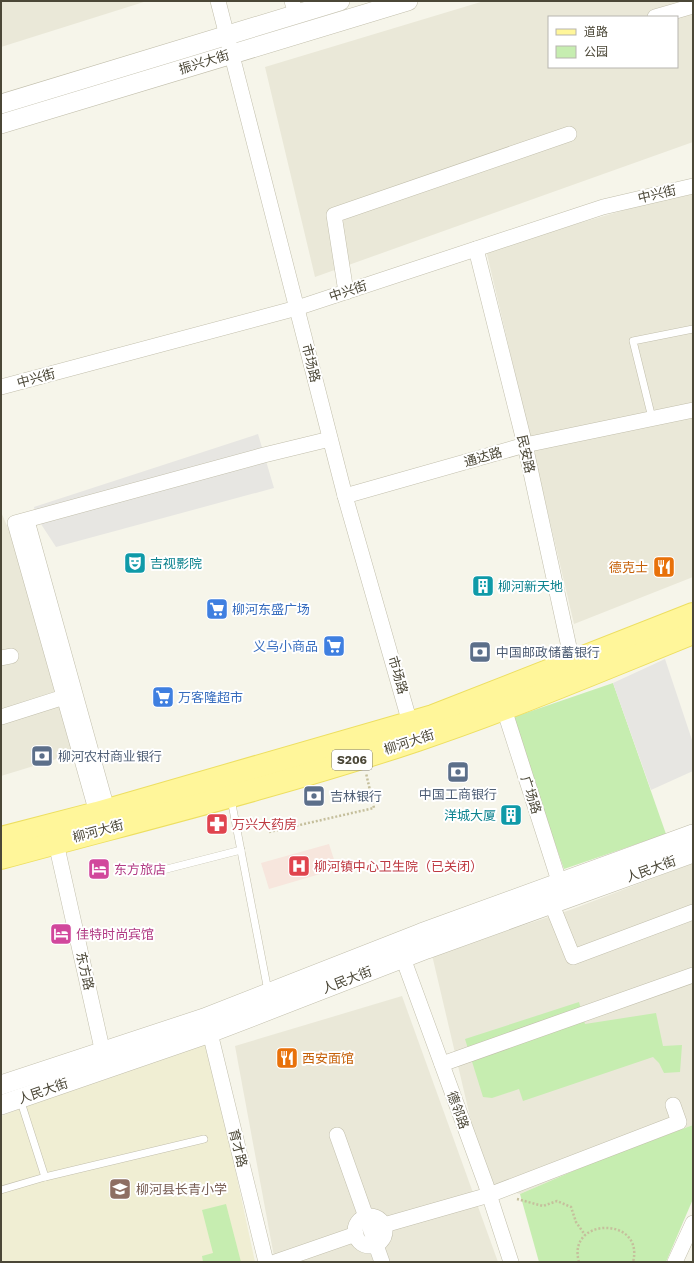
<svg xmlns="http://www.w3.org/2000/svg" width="694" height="1263" font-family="'Work Sans','Noto Sans SC',sans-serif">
	<rect width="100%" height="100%" fill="#f6f5ea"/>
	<!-- residential -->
	<g fill="#eae8d8" fill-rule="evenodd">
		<path d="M 1,1 L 147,1 L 1,47 Z"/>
		<path d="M 484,1 L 693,1 L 693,142 L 315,277 L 265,67 ZM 549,17 L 677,17 L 677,67 L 549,67 Z"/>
		<path d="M 693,194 L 693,577 L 574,624 L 486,250 L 642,205 Z"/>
		<path d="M 1,512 L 19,553 L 76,753 L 1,776 Z"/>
		<path d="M 693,863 L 693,1125 L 594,1162 L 520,1194 L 486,1185 L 432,955 L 570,910 Z"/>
		<path d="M 402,996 L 498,1262 L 275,1262 L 235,1046 Z"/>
	</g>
	<!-- education -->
	<path fill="#f0eed3" d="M 207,1038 L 255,1262 L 1,1262 L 1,1116 Z"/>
	<!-- medical -->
	<path fill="#f7e6dd" d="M 329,844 L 337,869 L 269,889 L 261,863 Z"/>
	<!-- green -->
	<g fill="#c6edb0">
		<path d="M 613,683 L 666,834 L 564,869 L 511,718 Z"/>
		<path d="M 579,1002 L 585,1024 L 656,1013 L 663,1046 L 682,1045 L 680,1072 L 664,1073 L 659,1063 L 653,1057 L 523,1101 L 519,1089 L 492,1098 L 483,1097 L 465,1039 Z"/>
		<path d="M 693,1125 L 693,1199 L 666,1262 L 539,1262 L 520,1194 L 594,1162 Z"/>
		<path d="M 226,1204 L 241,1262 L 203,1262 L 202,1256 L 213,1253 L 202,1210 Z"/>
	</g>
	<!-- parking -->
	<g fill="#e7e6e2">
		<path d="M 258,434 L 274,488 L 56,547 L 37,518 L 34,507 Z"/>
		<path d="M 665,659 L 693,743 L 693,771 L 651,790 L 613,683 Z"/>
	</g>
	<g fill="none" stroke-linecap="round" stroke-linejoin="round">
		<!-- service casing -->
		<g stroke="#c2bfac" stroke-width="8">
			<g id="service">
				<path d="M 652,418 L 633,341 L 693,329"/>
				<path d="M 231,799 L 268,991"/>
				<path d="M 159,871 L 241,850"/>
				<path d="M 20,1099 L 45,1177"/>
				<path d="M 1,1190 L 45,1177 L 204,1139"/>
			</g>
		</g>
		<!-- minor casing -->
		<g stroke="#c2bfac" stroke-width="16">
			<g id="minor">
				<path d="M 218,1 L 345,496 L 410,723"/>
				<path d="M 292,1 L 296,14"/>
				<path d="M 655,17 L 693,6"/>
				<path d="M 476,249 L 525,445 L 572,661"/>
				<path d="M 346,292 L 334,215 L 569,134"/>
				<path d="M 1,387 L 297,308 L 603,207 L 693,186"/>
				<path d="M 345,496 L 525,445 L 693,410"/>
				<path d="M 27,521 L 107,809"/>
				<path d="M 1,658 L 11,656"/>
				<path d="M 504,709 L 559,881"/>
				<path d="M 1,717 L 64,697"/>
				<path d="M 97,813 L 15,523 L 264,455 L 330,439"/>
				<path d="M 56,843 L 103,1053"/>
				<path d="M 548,895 L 573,957 L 693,912"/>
				<path d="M 403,958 L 486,1185 L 511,1262"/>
				<path d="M 210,1033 L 266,1262"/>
				<path d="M 442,1064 L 693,975"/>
				<path d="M 337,1135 L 382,1262"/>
				<circle cx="370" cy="1231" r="15"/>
				<path d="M 384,1225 L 489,1195 L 679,1122 L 673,1105"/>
				<path d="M 275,1262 L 356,1234"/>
				<path d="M 675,1262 L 693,1223"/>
			</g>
		</g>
		<!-- tertiary casing -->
		<g stroke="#c2bfac" stroke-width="20">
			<g id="tertiary">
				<path d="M 1,104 L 340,1"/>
				<path d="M 1,124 L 408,1"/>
				<path d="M 1,1085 L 204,1018 L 421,933 L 693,834"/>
				<path d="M 1,1105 L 210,1033 L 427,949 L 693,853"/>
			</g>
		</g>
		<!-- primary casing -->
		<g stroke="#eddf61" stroke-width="24">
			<g id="primary">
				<path d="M 1,838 L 97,813 L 433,716 L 693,614"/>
				<path d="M 1,858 C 140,820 280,786 417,740 C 510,709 601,670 693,633"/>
			</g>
		</g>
		<!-- path -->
		<g stroke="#c5bf9c" stroke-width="2.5" stroke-dasharray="2 2" stroke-linecap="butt">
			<path d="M 269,832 L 374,808 L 366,773"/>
			<path d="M 517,1199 L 543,1206 L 557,1201 L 571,1207 L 576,1222 L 585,1235"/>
			<path d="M 579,1262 C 566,1217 645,1216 633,1262"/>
		</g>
		<!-- service -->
		<use href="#service" stroke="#fff" stroke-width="7"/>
		<!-- minor -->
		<use href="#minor" stroke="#fff" stroke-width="15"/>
		<!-- tertiary -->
		<use href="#tertiary" stroke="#fff" stroke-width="19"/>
		<!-- primary -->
		<use href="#primary" stroke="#fff69a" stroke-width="22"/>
	</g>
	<!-- icons -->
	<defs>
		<g id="theatre-square" transform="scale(1.15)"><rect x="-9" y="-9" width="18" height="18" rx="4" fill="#0f9aa8" stroke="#fff"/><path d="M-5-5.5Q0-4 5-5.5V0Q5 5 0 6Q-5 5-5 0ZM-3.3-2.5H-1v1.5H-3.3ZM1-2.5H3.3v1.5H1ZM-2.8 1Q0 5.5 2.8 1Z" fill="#fff"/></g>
		<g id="restaurant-square" transform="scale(1.15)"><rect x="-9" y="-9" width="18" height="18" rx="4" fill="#e8710a" stroke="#fff"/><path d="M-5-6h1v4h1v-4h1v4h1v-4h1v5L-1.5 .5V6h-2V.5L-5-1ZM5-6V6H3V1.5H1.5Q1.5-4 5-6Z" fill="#fff"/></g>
		<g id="building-square" transform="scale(1.15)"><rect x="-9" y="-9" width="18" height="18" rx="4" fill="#0f9aa8" stroke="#fff"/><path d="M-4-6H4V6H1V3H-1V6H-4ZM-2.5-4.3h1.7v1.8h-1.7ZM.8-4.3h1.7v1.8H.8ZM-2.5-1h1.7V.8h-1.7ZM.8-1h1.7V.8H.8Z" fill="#fff"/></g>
		<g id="supermarket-square" transform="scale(1.15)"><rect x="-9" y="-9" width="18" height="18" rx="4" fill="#3f7fe0" stroke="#fff"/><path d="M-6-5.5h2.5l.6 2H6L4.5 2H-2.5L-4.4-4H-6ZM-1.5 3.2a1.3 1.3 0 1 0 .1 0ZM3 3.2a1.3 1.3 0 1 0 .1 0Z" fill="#fff"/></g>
		<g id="bank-square" transform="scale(1.15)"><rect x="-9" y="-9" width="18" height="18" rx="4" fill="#5c6f8a" stroke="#fff"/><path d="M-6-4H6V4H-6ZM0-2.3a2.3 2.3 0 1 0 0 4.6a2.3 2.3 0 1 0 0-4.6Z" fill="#fff"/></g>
		<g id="pharmacy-square" transform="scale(1.15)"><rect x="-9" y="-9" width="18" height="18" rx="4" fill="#e0444e" stroke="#fff"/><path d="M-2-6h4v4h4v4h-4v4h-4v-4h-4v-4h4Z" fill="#fff"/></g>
		<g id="hospital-square" transform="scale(1.15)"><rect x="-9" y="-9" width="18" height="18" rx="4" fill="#e0444e" stroke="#fff"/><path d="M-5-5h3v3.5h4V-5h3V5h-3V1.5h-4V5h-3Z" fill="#fff"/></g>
		<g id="hotel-square" transform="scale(1.15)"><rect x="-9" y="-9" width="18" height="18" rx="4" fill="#d1479c" stroke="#fff"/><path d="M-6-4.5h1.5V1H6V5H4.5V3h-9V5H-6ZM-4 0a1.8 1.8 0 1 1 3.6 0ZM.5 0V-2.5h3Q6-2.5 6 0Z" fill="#fff"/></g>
		<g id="school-square" transform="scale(1.15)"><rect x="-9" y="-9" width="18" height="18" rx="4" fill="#8d6e63" stroke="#fff"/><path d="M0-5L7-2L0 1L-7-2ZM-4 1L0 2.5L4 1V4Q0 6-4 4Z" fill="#fff"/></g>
	</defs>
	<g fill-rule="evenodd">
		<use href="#theatre-square" x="135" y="563"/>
		<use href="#restaurant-square" x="664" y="567"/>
		<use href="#building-square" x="483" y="586"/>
		<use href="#supermarket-square" x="217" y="609"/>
		<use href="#supermarket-square" x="334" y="646"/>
		<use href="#bank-square" x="480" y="652"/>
		<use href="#supermarket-square" x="163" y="697"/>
		<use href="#bank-square" x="42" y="756"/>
		<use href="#bank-square" x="458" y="772"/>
		<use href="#bank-square" x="314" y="796"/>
		<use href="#building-square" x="511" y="815"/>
		<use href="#pharmacy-square" x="217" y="824"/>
		<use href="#hospital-square" x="299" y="866"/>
		<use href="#hotel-square" x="99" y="869"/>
		<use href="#hotel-square" x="61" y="934"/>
		<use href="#restaurant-square" x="287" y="1058"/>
		<use href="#school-square" x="120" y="1189"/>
	</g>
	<g text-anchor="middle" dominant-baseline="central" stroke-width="4" stroke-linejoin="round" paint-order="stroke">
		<!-- shield labels -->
		<rect fill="#fff" stroke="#817e73" stroke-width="1" x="332" y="750" width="40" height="20" rx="3"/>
		<g font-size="12" font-weight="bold" fill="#4b4737">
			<text x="352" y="760">S206</text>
		</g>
		<!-- street labels -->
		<g font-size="13" fill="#4b4737" stroke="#fff">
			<text transform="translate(204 62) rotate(-17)">振兴大街</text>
			<text transform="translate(657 194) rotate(-13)">中兴街</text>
			<text transform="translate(348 291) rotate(-18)">中兴街</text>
			<text transform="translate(311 363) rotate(76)">市场路</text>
			<text transform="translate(36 378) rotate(-15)">中兴街</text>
			<text transform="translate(526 454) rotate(77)">民安路</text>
			<text transform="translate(483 457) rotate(-16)">通达路</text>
			<text transform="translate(398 675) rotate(74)">市场路</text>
			<text transform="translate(409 742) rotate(-18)">柳河大街</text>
			<text transform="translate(531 795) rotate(72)">广场路</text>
			<text transform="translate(98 831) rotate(-15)">柳河大街</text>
			<text transform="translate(651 869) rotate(-20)">人民大街</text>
			<text transform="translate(85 971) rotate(77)">东方路</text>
			<text transform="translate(347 980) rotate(-21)">人民大街</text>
			<text transform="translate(43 1091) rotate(-19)">人民大街</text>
			<text transform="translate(458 1110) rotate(70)">德邻路</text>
			<text transform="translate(238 1148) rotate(76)">育才路</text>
		</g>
		<!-- culture labels -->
		<g font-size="13" fill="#0d838f" stroke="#fff" text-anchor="start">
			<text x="150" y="563">吉视影院</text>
			<text x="498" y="586">柳河新天地</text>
			<text x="496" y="815" text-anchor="end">洋城大厦</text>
		</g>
		<!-- food labels -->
		<g font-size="13" fill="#c56008" stroke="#fff" text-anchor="end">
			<text x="648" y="567">德克士</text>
			<text x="302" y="1058" text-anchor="start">西安面馆</text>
		</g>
		<!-- shop labels -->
		<g font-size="13" fill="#366cbe" stroke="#fff" text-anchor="start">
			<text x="232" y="609">柳河东盛广场</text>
			<text x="318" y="646" text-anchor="end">义乌小商品</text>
			<text x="178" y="697">万客隆超市</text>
		</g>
		<!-- service labels -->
		<g font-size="13" fill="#4e5e75" stroke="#fff" text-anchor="start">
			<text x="496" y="652">中国邮政储蓄银行</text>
			<text x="58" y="756">柳河农村商业银行</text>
			<text x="458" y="794" text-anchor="middle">中国工商银行</text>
			<text x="330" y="796">吉林银行</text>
		</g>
		<!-- health labels -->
		<g font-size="13" fill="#be3a42" stroke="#fff" text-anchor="start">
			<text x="232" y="824">万兴大药房</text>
			<text x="314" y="866">柳河镇中心卫生院（已关闭）</text>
		</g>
		<!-- hotel labels -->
		<g font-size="13" fill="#b23c85" stroke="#fff" text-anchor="start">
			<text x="114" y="869">东方旅店</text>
			<text x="76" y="934">佳特时尚宾馆</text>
		</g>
		<!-- education labels -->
		<g font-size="13" fill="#785e54" stroke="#fff" text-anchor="start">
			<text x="136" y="1189">柳河县长青小学</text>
		</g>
	</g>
	<!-- border -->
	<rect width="694" height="1263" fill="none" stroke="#4b4737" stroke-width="4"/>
	<!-- legend -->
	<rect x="548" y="16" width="130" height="52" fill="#ffffff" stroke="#b7b5af"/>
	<rect x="556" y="29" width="20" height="6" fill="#fff69a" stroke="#b7b5af"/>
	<text x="584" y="36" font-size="12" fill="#4b4737">道路</text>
	<rect x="556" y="46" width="20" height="12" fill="#c6edb0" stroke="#b7b5af"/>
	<text x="584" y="56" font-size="12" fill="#4b4737">公园</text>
</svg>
